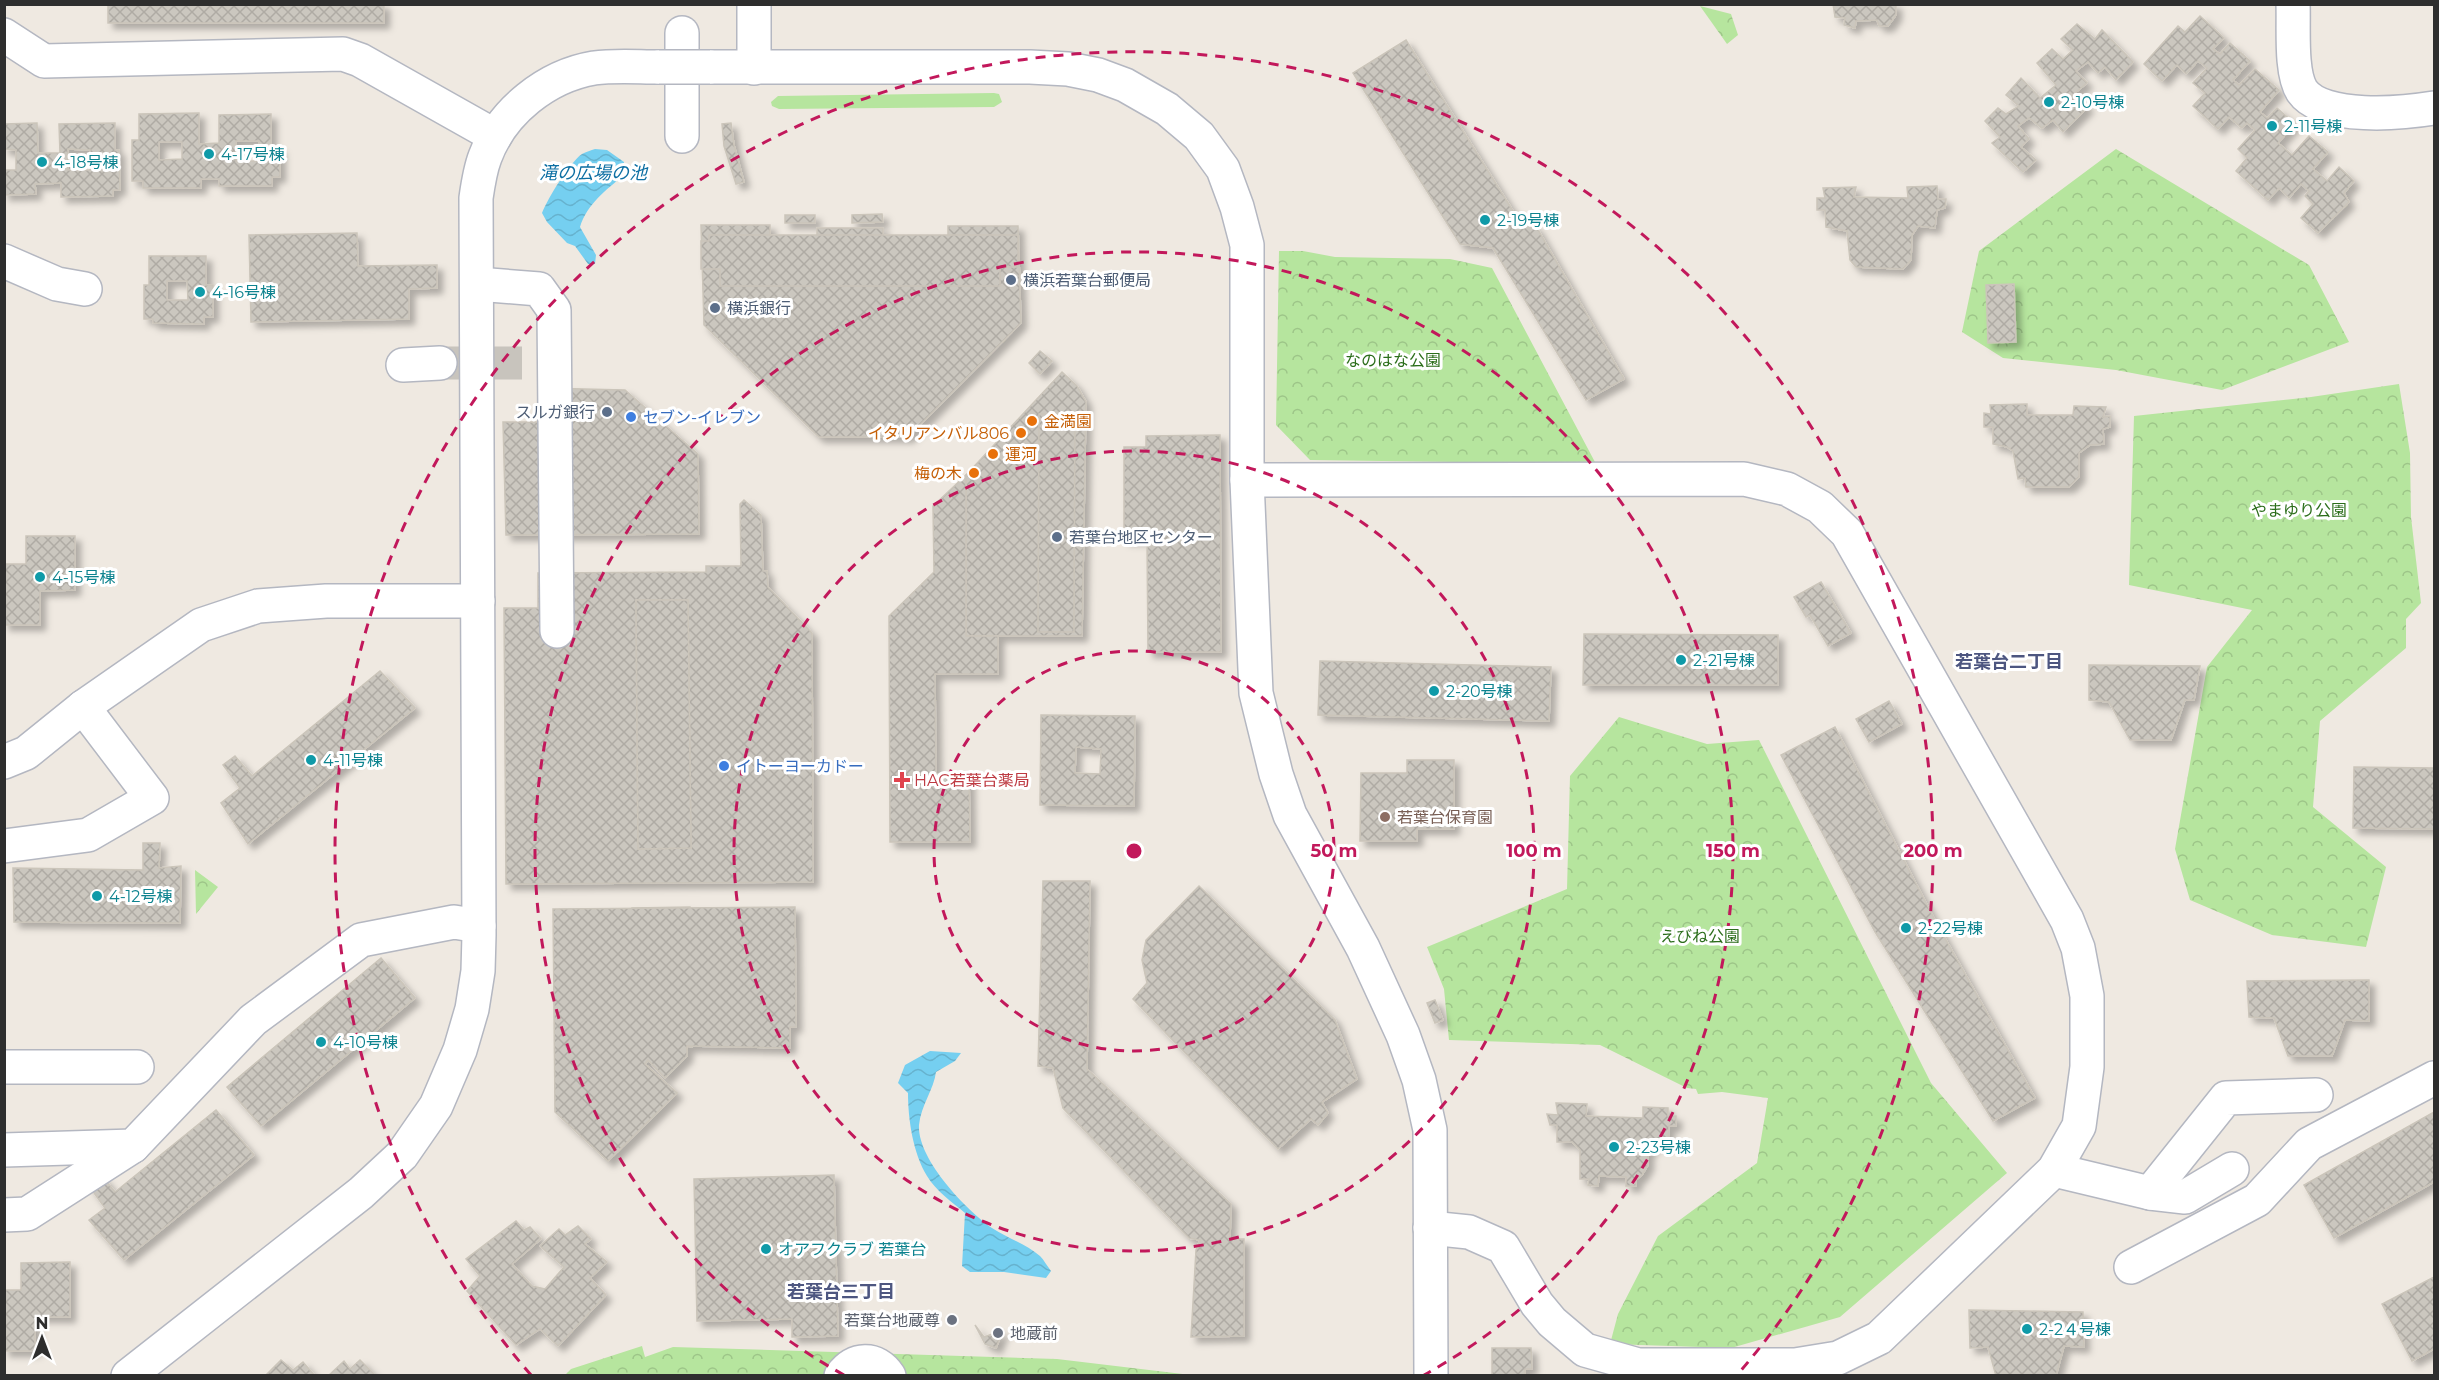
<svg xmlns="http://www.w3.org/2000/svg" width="2439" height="1380" font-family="Montserrat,'Noto Sans JP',sans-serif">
	<defs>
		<pattern id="forest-crowns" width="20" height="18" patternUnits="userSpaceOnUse" patternTransform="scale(1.5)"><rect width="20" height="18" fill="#b6e59e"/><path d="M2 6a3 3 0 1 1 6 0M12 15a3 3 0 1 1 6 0" fill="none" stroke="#9dc588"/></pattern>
		<pattern id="water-waves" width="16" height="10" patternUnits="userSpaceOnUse" patternTransform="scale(1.5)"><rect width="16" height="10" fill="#75cff0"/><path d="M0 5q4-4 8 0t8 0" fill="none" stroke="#66b2ce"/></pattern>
		<pattern id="building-cross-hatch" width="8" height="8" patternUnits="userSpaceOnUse" patternTransform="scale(1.5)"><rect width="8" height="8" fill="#cbc7bf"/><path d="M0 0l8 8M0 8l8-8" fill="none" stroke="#afaba4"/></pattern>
		<filter id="shadow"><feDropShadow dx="5.5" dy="5.5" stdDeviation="3" flood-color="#0004"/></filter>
	</defs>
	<rect width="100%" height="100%" fill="#efe9e1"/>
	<!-- grass -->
	<path fill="#b6e59e" d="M 994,93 L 999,94 L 1002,102 L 994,107 L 779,109 L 772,106 L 771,102 L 778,96 Z"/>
	<!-- forest -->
	<g fill="url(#forest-crowns)">
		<path d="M 1700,6 L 1731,14 L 1738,35 L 1727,44 Z"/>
		<path d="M 2116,149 L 2309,265 L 2349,342 L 2222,390 L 2116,370 L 2003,358 L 1962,332 L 1979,251 Z"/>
		<path d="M 1279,251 L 1303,251 L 1335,257 L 1450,259 L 1492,268 L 1596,464 L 1310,460 L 1276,425 Z"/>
		<path d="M 2399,384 L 2410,453 L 2411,517 L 2421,603 L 2406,619 L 2406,648 L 2320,721 L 2313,807 L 2386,867 L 2366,947 L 2272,935 L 2190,900 L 2175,849 L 2207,667 L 2252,610 L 2129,585 L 2134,416 L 2311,397 Z"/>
		<path d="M 1619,717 L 1707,744 L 1759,740 L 1931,1083 L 2007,1173 L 1840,1317 L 1731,1348 L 1610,1344 L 1618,1314 L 1658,1236 L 1757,1163 L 1768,1098 L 1722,1092 L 1698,1094 L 1696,1089 L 1687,1088 L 1600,1045 L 1449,1040 L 1444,989 L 1427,947 L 1567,889 L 1570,776 Z"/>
		<path d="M 195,870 L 218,887 L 196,914 Z"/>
		<path d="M 642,1346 L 645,1357 L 673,1347 L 1057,1359 L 1191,1375 L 564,1376 L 571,1369 Z"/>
	</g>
	<!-- water -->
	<g fill="url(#water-waves)">
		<path d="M 595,149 L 607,150 L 624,162 L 624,175 C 606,190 587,204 580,227 L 596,255 L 595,264 L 588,264 L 575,246 L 567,243 L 547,222 L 542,213 C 548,198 570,162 582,154 C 586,152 591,150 595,149 Z"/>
		<path d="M 930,1051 L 961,1053 L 955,1061 L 936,1072 C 934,1089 921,1105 919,1125 C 917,1159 966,1210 992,1228 C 1007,1238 1026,1244 1040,1256 C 1044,1260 1047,1266 1051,1271 L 1046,1278 L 1004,1272 L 970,1272 L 962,1266 L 965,1213 C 952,1202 936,1191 927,1176 C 913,1153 908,1119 908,1093 L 898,1083 L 905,1065 Z"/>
	</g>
	<!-- building -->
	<g fill="url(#building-cross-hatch)" stroke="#cbc5ba" stroke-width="1.5" fill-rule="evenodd" filter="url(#shadow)">
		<rect x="108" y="4" width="276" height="19"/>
		<path d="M 1833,4 L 1896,4 L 1896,15 L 1888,26 L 1879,26 L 1877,20 L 1856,21 L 1855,28 L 1844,25 L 1845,18 L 1835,17 Z"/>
		<path d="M 2200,16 L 2224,38 L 2213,49 L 2220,54 L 2230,43 L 2250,61 L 2233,80 L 2239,85 L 2255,69 L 2279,90 L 2260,112 L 2267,118 L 2277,108 L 2295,124 L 2278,143 L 2292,155 L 2309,136 L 2328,152 L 2313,169 L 2327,181 L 2339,167 L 2354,181 L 2344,193 L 2349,202 L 2318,233 L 2301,218 L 2313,204 L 2305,196 L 2309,191 L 2301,184 L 2289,198 L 2279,188 L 2268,200 L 2236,171 L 2247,158 L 2238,149 L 2255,130 L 2247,123 L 2242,128 L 2229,117 L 2218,129 L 2193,106 L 2205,93 L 2193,83 L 2207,68 L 2198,61 L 2186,74 L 2177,65 L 2162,81 L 2144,64 L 2178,26 L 2185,32 Z"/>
		<path d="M 2077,24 L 2095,39 L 2102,30 L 2133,62 L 2116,80 L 2105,67 L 2098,73 L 2088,62 L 2076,71 L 2087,83 L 2075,93 L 2088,107 L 2063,132 L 2053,120 L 2042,128 L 2029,118 L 2018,126 L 2029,139 L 2021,147 L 2036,160 L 2023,172 L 1992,143 L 2000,137 L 1985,121 L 1998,108 L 2006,114 L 2019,106 L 2006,95 L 2021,78 L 2040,98 L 2056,85 L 2037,63 L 2052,49 L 2063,59 L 2073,50 L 2061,39 Z"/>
		<path d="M 1406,40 L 1513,211 L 1537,228 L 1624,379 L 1586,400 L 1493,248 L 1460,244 L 1353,73 Z"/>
		<path d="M 199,113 L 199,144 L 219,143 L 219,115 L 271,114 L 271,148 L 280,148 L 280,177 L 272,177 L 272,186 L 219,186 L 219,179 L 201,179 L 201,188 L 143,188 L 143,181 L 132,181 L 132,140 L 139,140 L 139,114 ZM 236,141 L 259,141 L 259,161 L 236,161 ZM 159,142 L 182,142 L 182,159 L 159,160 Z"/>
		<path d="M 37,123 L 38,153 L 60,153 L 59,124 L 115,123 L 115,150 L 119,150 L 120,190 L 113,190 L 113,196 L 61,197 L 61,183 L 35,184 L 36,194 L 4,195 L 4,170 L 16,170 L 16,150 L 4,149 L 4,124 ZM 68,149 L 90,150 L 90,170 L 68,170 Z"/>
		<path d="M 731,123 L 734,145 L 744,182 L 736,184 L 724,146 L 722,124 Z"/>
		<path d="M 1937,186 L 1938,199 L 1946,199 L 1945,208 L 1937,210 L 1935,228 L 1918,226 L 1912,235 L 1911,260 L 1903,269 L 1856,267 L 1850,260 L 1847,231 L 1826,227 L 1825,210 L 1817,210 L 1817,198 L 1825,198 L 1823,188 L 1856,187 L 1854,197 L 1908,198 L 1907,187 Z"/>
		<path d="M 882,214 L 883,222 L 852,223 L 852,215 Z"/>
		<rect x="785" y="215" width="30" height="8"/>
		<path d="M 701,225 L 770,225 L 770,241 L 817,241 L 817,228 L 883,228 L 883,239 L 948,239 L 948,226 L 1018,226 L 1021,323 L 908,437 L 819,437 L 704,325 Z"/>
		<path d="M 357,233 L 358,266 L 437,265 L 437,288 L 409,289 L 409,319 L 251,322 L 249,235 Z"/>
		<path d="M 709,235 L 1018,235 L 1018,267 L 1000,267 L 1000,286 L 720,286 L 720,269 L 701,269 L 701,241 L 709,241 Z"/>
		<path d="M 149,256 L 206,256 L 206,285 L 213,285 L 213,317 L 204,317 L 204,324 L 153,323 L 153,319 L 144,319 L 144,285 L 149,285 ZM 167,281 L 187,281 L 188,300 L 167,300 Z"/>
		<path d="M 2014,284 L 2016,342 L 1988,343 L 1986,285 Z"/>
		<path d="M 1040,351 L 1052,361 L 1040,374 L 1029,363 Z"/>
		<path d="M 1062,372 L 1077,386 L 1086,402 L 1082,636 L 966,636 L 966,475 Z"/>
		<path d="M 543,388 L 625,390 L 698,454 L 699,534 L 506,535 L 503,422 L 542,422 Z"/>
		<path d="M 2027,404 L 2027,415 L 2073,415 L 2074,406 L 2106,407 L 2103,417 L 2110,416 L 2110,427 L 2103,429 L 2104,444 L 2090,445 L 2079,453 L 2079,477 L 2069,487 L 2026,487 L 2025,478 L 2018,479 L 2013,451 L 2007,447 L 1993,444 L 1993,427 L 1984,427 L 1984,413 L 1991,414 L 1990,405 Z"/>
		<path d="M 1039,414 L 1075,414 L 1074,632 L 1038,632 Z"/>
		<path d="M 1220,435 L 1221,652 L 1148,652 L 1147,539 L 1124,539 L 1124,447 L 1146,447 L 1146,436 Z"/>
		<path d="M 966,475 L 966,636 L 998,636 L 998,674 L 935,674 L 936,774 L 969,772 L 970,842 L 890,842 L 889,616 L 934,572 L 933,506 Z"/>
		<path d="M 744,500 L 761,515 L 763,571 L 767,571 L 768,587 L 812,633 L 813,882 L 506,884 L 504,608 L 538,608 L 538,573 L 706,572 L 706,566 L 741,566 L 740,504 ZM 636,600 L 688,600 L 691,848 L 638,849 Z"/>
		<path d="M 26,536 L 75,536 L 75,590 L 40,591 L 40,625 L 4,625 L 4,564 L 26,564 Z"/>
		<path d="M 1821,582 L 1851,633 L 1828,646 L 1810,615 L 1806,617 L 1794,597 Z"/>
		<path d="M 636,600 L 688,600 L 691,848 L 638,849 Z"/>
		<path d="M 1584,634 L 1778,635 L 1778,685 L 1583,685 Z"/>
		<path d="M 1320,661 L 1551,667 L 1549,721 L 1318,715 Z"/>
		<path d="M 2089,665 L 2200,666 L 2194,700 L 2185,700 L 2171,740 L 2130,740 L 2109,702 L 2089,700 Z"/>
		<path d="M 380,671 L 415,708 L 248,844 L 221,803 L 240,788 L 223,765 L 235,756 L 252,776 Z"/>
		<path d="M 1889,701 L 1902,724 L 1869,742 L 1856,719 Z"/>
		<path d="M 1041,715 L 1135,716 L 1134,806 L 1040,805 ZM 1076,747 L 1101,749 L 1100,774 L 1075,773 Z"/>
		<path d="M 1835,727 L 1937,924 L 2035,1098 L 1993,1121 L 1875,932 L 1781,755 Z"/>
		<path d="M 1407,760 L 1454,760 L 1454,829 L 1417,829 L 1417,841 L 1360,841 L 1361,773 L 1407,773 Z"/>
		<path d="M 2354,767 L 2434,768 L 2434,829 L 2353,828 Z"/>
		<path d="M 143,843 L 160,843 L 159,868 L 181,866 L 180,923 L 14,922 L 13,868 L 143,870 Z"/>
		<path d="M 1043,881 L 1090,881 L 1087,1069 L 1231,1204 L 1230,1239 L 1244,1239 L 1244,1336 L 1191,1337 L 1196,1250 L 1200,1240 L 1189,1238 L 1063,1108 L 1053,1068 L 1038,1066 Z"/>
		<path d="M 1199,886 L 1335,1020 L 1357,1079 L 1322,1102 L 1328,1113 L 1318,1125 L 1311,1119 L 1278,1149 L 1133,999 L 1147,983 L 1142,960 L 1146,940 Z"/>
		<path d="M 690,907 L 692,1047 L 687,1046 L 687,1056 L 665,1078 L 648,1060 L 645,1064 L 677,1093 L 608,1161 L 569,1125 L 633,1059 L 632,908 Z"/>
		<path d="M 795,907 L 796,1027 L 790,1027 L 790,1048 L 687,1046 L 687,1056 L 665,1078 L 648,1060 L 645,1064 L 677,1093 L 608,1161 L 555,1112 L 553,909 Z"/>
		<path d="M 381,958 L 415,998 L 261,1126 L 227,1087 Z"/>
		<path d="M 2369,980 L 2369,1021 L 2345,1020 L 2332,1056 L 2288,1056 L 2274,1018 L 2249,1017 L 2247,981 Z"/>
		<path d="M 1435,1000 L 1443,1020 L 1435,1023 L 1427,1003 Z"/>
		<path d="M 1556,1103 L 1587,1104 L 1586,1116 L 1643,1118 L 1643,1107 L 1668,1108 L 1668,1116 L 1676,1116 L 1676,1126 L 1669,1126 L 1668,1144 L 1654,1144 L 1648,1153 L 1648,1165 L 1642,1175 L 1636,1180 L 1636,1186 L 1626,1186 L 1626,1177 L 1599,1176 L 1598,1186 L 1588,1185 L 1589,1179 L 1580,1179 L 1580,1150 L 1572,1142 L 1557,1142 L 1557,1125 L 1550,1125 L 1547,1114 L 1558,1115 Z"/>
		<path d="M 216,1110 L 254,1155 L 124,1260 L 89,1220 L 105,1208 L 89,1186 L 102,1176 L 115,1192 Z"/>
		<path d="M 2434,1112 L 2434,1182 L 2334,1238 L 2304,1185 Z"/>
		<path d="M 834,1175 L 838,1336 L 792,1337 L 792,1319 L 697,1321 L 694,1179 Z"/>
		<path d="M 516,1221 L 524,1230 L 530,1227 L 541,1239 L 512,1264 L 532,1286 L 545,1289 L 564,1267 L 540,1246 L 559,1229 L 565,1235 L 578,1226 L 591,1239 L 585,1244 L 607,1262 L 590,1278 L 606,1295 L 558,1346 L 540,1329 L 516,1345 L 467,1291 L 480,1276 L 466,1259 Z"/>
		<path d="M 70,1262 L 70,1317 L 35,1317 L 35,1351 L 4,1351 L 4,1290 L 21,1290 L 21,1263 Z"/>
		<path d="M 2434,1277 L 2434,1349 L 2412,1361 L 2382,1304 Z"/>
		<path d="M 1969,1310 L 2083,1312 L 2084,1347 L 2064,1346 L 2056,1376 L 1996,1376 L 1988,1347 L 1970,1348 Z"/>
		<path d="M 975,1325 L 984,1337 L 1003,1330 L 996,1348 L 985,1344 Z"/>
		<path d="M 1492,1348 L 1531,1348 L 1532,1369 L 1525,1369 L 1525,1376 L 1492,1376 Z"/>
		<path d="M 281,1360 L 293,1370 L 303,1362 L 315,1376 L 265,1376 Z"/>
		<path d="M 360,1360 L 376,1376 L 328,1376 L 344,1361 L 350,1369 Z"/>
	</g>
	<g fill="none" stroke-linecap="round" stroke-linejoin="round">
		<!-- minor-tunnel -->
		<path stroke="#c8c4bd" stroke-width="33" stroke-dasharray="33 16" stroke-linecap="butt" d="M 440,363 L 572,363"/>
		<!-- minor casing -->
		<g stroke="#b4b7c1" stroke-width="36">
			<g id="minor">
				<path d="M 754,4 L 754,68"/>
				<path d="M 2293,4 C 2294,27 2290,72 2302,91 C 2323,121 2403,113 2434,108"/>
				<path d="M 682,33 L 682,136"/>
				<path d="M 4,35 L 44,61 L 343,54 L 360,60 L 495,136"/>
				<path d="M 710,67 L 1030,67 L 1068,69 L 1098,75 L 1125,85 L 1167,109 L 1199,136 L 1223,169 L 1237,207 L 1247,245 L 1247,480 L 1256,693 L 1276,774 L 1290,815 L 1363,948 L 1403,1035 L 1419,1080 L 1430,1130 L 1431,1376"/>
				<path d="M 4,261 L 57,284 L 85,289"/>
				<path d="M 477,284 L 539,289 L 554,310 L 557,631"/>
				<path d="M 403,365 L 440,363"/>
				<path d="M 1247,480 L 1744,479 L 1787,489 L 1820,507 L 1847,533 L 2067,920 L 2078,948 L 2087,996 L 2087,1067 L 2079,1126 L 2054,1170 L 1879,1338 L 1838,1358 L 1795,1365 L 1638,1365 L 1585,1350 L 1552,1322 L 1537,1304 L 1503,1247 L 1469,1232 L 1430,1228"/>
				<path d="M 4,762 L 26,753 L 83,707 L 201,625 L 258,606 L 326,601 L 478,601"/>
				<path d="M 4,846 L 88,835 L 152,798 L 83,707"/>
				<path d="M 4,1067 L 137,1067"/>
				<path d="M 4,1150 L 133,1146 L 253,1020 L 361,940 L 454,922 L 479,926"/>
				<path d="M 2054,1170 L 2150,1193 L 2185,1197 L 2232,1169"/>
				<path d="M 2150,1193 L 2226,1098 L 2316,1095"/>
				<path d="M 4,1215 L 27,1214 L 133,1146"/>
				<path d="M 2131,1267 L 2257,1200 L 2309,1144 L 2434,1078"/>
				<path d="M 128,1376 L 361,1193 L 402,1155 L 436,1106 L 460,1050 L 472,1009 L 478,971 L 479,935 L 476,198 C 478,184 480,170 485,157 C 502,111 547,76 594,68 C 615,65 638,67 659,67"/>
				<path d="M 841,1376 C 854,1358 876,1356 889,1376"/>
			</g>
		</g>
		<!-- minor -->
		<use href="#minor" stroke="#fff" stroke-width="33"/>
		<!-- minor-bridge casing -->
		<g stroke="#b4b7c1" stroke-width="36" stroke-linecap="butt">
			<path id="minor-bridge" d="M 659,67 L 710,67"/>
		</g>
		<!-- minor-bridge -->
		<use href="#minor-bridge" stroke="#fff" stroke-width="33"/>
	</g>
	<!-- distance rings -->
	<g fill="none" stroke="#c2185b" stroke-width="3" stroke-dasharray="10 8">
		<circle cx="1134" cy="851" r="200"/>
		<circle cx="1134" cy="851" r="400"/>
		<path d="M844 1375A599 599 0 1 1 1424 1375"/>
		<path d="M531 1375A799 799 0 1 1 1737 1375"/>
	</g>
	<!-- markers -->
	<g fill="#0f9aa8" stroke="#fff" stroke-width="2">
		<circle cx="2049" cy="102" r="6"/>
		<circle cx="2272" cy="126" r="6"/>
		<circle cx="209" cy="154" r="6"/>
		<circle cx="42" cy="162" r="6"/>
		<circle cx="1485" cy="220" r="6"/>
		<circle cx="200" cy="292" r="6"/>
		<circle cx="40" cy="577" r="6"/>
		<circle cx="1681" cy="660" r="6"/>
		<circle cx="1434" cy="691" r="6"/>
		<circle cx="311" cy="760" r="6"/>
		<circle cx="97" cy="896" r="6"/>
		<circle cx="1906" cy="928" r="6"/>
		<circle cx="321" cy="1042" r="6"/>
		<circle cx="1614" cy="1147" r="6"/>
		<circle cx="766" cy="1249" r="6"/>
		<circle cx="2027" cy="1329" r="6"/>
	</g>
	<g fill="#5c6f8a" stroke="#fff" stroke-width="2">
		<circle cx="1011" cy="280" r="6"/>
		<circle cx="715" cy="308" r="6"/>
		<circle cx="607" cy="412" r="6"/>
		<circle cx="1057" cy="537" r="6"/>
	</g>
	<g fill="#3f7fe0" stroke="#fff" stroke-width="2">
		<circle cx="631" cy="417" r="6"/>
		<circle cx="724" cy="766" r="6"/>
	</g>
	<g fill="#e8710a" stroke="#fff" stroke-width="2">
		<circle cx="1032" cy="421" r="6"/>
		<circle cx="1021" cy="433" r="6"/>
		<circle cx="993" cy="454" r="6"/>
		<circle cx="974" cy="473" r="6"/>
	</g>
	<path fill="#e0444e" stroke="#fff" stroke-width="2" d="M899 771h6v6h6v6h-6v6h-6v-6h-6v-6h6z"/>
	<circle fill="#8d6e63" stroke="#fff" stroke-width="2" cx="1385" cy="817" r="6"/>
	<g fill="#6b7280" stroke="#fff" stroke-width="2">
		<circle cx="952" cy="1320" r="6"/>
		<circle cx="998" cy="1333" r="6"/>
	</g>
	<g text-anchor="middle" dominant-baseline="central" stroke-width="6" stroke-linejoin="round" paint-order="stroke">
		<!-- culture labels -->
		<g font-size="16" fill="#0d838f" stroke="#fff" text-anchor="start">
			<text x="2061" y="102">2-10号棟</text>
			<text x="2284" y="126">2-11号棟</text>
			<text x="221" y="154">4-17号棟</text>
			<text x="54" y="162">4-18号棟</text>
			<text x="1497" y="220">2-19号棟</text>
			<text x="212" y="292">4-16号棟</text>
			<text x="52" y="577">4-15号棟</text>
			<text x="1693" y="660">2-21号棟</text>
			<text x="1446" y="691">2-20号棟</text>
			<text x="323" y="760">4-11号棟</text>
			<text x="109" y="896">4-12号棟</text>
			<text x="1918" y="928">2-22号棟</text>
			<text x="333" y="1042">4-10号棟</text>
			<text x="1626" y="1147">2-23号棟</text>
			<text x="778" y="1249">オアフクラブ 若葉台</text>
			<text x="2039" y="1329">2-2４号棟</text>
		</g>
		<!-- service labels -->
		<g font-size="16" fill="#4e5e75" stroke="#fff" text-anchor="start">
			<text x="1023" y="280">横浜若葉台郵便局</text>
			<text x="727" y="308">横浜銀行</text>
			<text x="595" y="412" text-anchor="end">スルガ銀行</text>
			<text x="1069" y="537">若葉台地区センター</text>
		</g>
		<!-- park labels -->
		<g font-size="16" fill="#2c6e1b" stroke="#fff">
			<text x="1393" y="360">なのはな公園</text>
			<text x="2299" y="510">やまゆり公園</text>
			<text x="1700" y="936">えびね公園</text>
		</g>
		<!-- shop labels -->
		<g font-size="16" fill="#366cbe" stroke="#fff" text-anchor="start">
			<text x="643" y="417">セブン-イレブン</text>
			<text x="736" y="766">イトーヨーカドー</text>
		</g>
		<!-- food labels -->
		<g font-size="16" fill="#c56008" stroke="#fff" text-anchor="start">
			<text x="1044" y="421">金満園</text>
			<text x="1009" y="433" text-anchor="end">イタリアンバル806</text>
			<text x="1005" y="454">運河</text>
			<text x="962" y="473" text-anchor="end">梅の木</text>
		</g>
		<!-- health labels -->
		<g font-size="16" fill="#be3a42" stroke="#fff" text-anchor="start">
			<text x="914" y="780">HAC若葉台薬局</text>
		</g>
		<!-- education labels -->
		<g font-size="16" fill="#785e54" stroke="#fff" text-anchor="start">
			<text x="1397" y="817">若葉台保育園</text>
		</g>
		<!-- worship labels -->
		<g font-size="16" fill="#5b616d" stroke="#fff" text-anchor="end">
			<text x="940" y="1320">若葉台地蔵尊</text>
			<text x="1010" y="1333" text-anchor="start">地蔵前</text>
		</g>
		<!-- water labels -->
		<g font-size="18" font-style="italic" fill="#0d6fa3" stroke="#fff">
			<text x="593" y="173">滝の広場の池</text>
		</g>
		<!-- neighbourhood labels -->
		<g font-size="18" font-weight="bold" fill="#4d5680" stroke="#fff">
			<text x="2009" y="662">若葉台二丁目</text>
			<text x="841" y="1292">若葉台三丁目</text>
		</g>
	</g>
	<circle cx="1134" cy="851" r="9" fill="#c2185b" stroke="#fff" stroke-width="3"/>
	<g font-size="18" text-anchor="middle" font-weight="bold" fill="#c2185b" stroke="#fff" stroke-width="6" stroke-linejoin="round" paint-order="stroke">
		<text x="1334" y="857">50 m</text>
		<text x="1534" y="857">100 m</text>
		<text x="1733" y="857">150 m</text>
		<text x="1933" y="857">200 m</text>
	</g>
	<!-- border -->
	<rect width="2439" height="1380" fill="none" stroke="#2e2e2e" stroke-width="12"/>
	<!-- north arrow -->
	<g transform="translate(42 1338)" stroke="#ffffff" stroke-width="4.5" paint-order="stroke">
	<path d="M0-4.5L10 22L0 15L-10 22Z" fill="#2e2e2e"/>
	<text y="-9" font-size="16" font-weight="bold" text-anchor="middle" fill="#2e2e2e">N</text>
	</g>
</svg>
